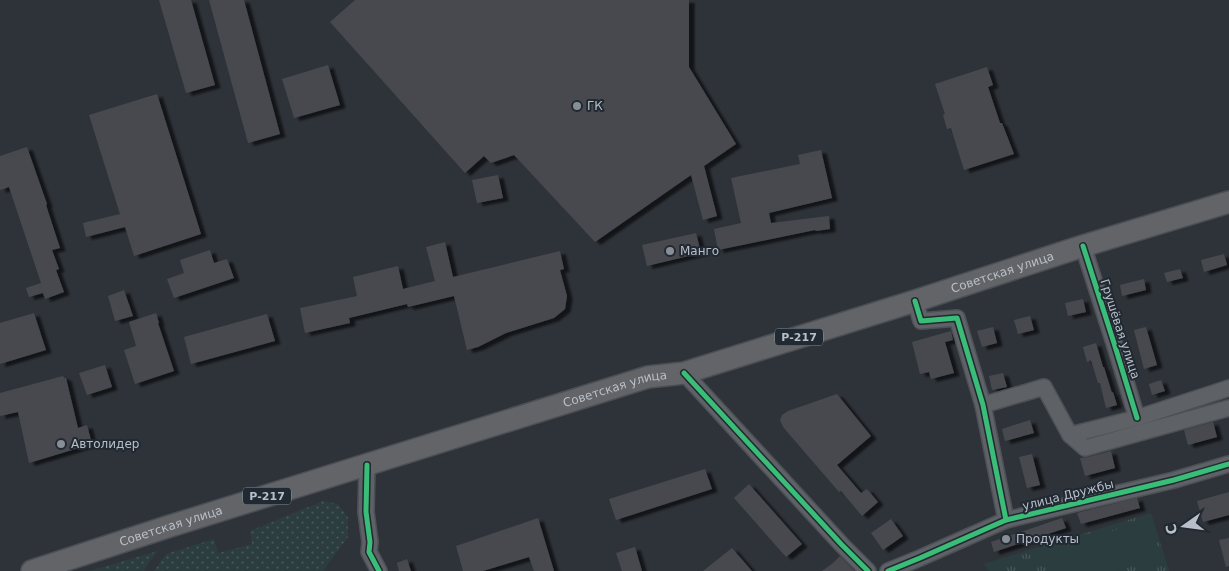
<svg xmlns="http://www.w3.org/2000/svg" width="1229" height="571" font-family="'DejaVu Sans',sans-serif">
	<defs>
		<pattern id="grass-dots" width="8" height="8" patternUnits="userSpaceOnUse" patternTransform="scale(1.25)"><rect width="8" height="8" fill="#2c3d3f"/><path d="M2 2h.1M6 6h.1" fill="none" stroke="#485759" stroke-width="1.8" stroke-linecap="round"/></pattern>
		<pattern id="park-tufts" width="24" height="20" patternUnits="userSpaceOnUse" patternTransform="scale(1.25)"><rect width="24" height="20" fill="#2c3d3f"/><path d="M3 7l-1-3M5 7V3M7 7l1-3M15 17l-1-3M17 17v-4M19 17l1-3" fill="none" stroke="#485759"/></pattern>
		<filter id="shadow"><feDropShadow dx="5.5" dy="3" stdDeviation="1" flood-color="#0009"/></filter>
	</defs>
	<rect width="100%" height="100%" fill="#2e3339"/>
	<!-- grass -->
	<g fill="url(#grass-dots)">
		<path d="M 323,501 L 338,504 L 348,517 L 348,537 L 323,571 L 154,571 L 166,554 L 214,539 L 218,553 L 252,544 L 250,531 Z"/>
		<path d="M 158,551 L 148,564 L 144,571 L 89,571 Z"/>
	</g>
	<!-- park -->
	<path fill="url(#park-tufts)" d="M 1151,513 L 1169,571 L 990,571 L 983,564 Z"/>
	<!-- pitch -->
	<path fill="#2c3d3f" d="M 1147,520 L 1159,558 L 1116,571 L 1049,571 L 1043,553 Z"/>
	<!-- building -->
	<g fill="#464a4f" filter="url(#shadow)">
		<path d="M 159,0 L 191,0 L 215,85 L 186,93 Z"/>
		<path d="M 209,0 L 244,0 L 280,134 L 248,143 Z"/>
		<path d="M 355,0 L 689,0 L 689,67 L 736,144 L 704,166 L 717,216 L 703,220 L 691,175 L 595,242 L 514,155 L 491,163 L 484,156 L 465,173 L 330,22 Z"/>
		<path d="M 328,65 L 340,105 L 294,118 L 282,79 Z"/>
		<path d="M 987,67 L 993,85 L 988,87 L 1000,123 L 1002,123 L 1014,154 L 964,170 L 951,128 L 947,129 L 943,115 L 945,114 L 935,84 Z"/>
		<path d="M 157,94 L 201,234 L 134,256 L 125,227 L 86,237 L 83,223 L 120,214 L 89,115 Z"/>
		<path d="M 27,147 L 47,204 L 46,205 L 60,248 L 52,250 L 59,269 L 56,270 L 64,292 L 45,299 L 43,293 L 29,297 L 26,288 L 41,283 L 9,187 L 0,190 L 0,156 Z"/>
		<path d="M 821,150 L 832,198 L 769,213 L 771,223 L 829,216 L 830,229 L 816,231 L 815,230 L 718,250 L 714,229 L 741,223 L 731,178 L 800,164 L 798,155 Z"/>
		<path d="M 498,175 L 503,198 L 477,203 L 472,180 Z"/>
		<path d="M 696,233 L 701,253 L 647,266 L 642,245 Z"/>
		<path d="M 445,242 L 453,277 L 560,251 L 564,269 L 560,270 L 567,296 L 565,309 L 554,318 L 506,333 L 478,347 L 467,350 L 454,296 L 408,307 L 407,304 L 349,318 L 350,323 L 305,333 L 300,308 L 357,296 L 353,277 L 398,266 L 403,289 L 435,281 L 426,247 Z"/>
		<path d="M 210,250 L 214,263 L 227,259 L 234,278 L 174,298 L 167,279 L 184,273 L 180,260 Z"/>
		<path d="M 1224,254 L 1227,265 L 1204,272 L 1201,260 Z"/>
		<path d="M 1180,269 L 1183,278 L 1167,282 L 1164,273 Z"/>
		<path d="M 1144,279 L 1146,290 L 1122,296 L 1120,285 Z"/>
		<path d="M 124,290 L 133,316 L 115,321 L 108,296 Z"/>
		<path d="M 1083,299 L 1086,312 L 1068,316 L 1065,303 Z"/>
		<path d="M 34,313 L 46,350 L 0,364 L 0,323 Z"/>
		<path d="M 156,313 L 159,323 L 158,323 L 174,371 L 135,384 L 124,350 L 136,346 L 129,322 Z"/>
		<path d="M 267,314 L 275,341 L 191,364 L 184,337 Z"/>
		<path d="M 1030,316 L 1034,330 L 1018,334 L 1014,320 Z"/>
		<path d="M 993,327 L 997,343 L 982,347 L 977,331 Z"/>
		<path d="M 1146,327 L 1157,365 L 1144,369 L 1134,330 Z"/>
		<path d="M 951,331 L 953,340 L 945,342 L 954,373 L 931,379 L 929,372 L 920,374 L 912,342 Z"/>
		<path d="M 1096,343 L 1103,367 L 1104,367 L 1112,393 L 1113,392 L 1117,405 L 1106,408 L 1100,383 L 1098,383 L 1091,360 L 1087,362 L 1083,347 Z"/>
		<path d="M 105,365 L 112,387 L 87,395 L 79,373 Z"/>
		<path d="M 1003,373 L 1007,387 L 992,390 L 989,376 Z"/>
		<path d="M 63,376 L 64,378 L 66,378 L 78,428 L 87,425 L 92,444 L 29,463 L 18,412 L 0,416 L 0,393 Z"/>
		<path d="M 1161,380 L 1165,391 L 1152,395 L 1149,384 Z"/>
		<path d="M 837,394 L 871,436 L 837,465 L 861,493 L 867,489 L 878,502 L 862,516 L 841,491 L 839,492 L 783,427 L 780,420 L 782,415 L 788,411 Z"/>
		<path d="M 1030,420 L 1034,433 L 1005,441 L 1002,429 Z"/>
		<path d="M 1213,422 L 1217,437 L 1188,445 L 1184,430 Z"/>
		<path d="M 1111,451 L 1115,468 L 1085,476 L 1080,458 L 1088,457 Z"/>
		<path d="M 1032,454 L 1040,485 L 1027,488 L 1019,457 Z"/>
		<path d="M 705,469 L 712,489 L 616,520 L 609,499 Z"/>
		<path d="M 749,484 L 802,544 L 786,557 L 734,498 Z"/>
		<path d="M 1229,492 L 1229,515 L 1203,522 L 1197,501 Z"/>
		<path d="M 1137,498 L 1140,508 L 1081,524 L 1077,513 Z"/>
		<path d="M 538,518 L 554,571 L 534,571 L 529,557 L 483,571 L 463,571 L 456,546 Z"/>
		<path d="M 1062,518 L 1066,528 L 994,552 L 991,542 Z"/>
		<path d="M 891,519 L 903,536 L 883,550 L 871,533 Z"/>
		<path d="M 1229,538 L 1229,566 L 1226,567 L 1219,540 Z"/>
		<path d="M 635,547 L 642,571 L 622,571 L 616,553 Z"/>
		<path d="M 732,548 L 752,571 L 703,571 Z"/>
		<path d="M 840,556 L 855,571 L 822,571 L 833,563 Z"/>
		<path d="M 407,559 L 411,571 L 399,571 L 397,563 Z"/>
	</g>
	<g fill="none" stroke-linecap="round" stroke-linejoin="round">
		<!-- minor casing -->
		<g stroke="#4d5055" stroke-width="18">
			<g id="minor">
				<path d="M 1083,246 L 1114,343 L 1137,418"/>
				<path d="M 915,301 L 921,321 L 957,318 L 983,405 L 1006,520"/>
				<path d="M 684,373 L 842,545 L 868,571"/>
				<path d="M 983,405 L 1044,387 L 1070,435 L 1137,418 L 1229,388"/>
				<path d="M 1070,435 L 1085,448 L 1229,408"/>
				<path d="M 367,465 L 366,512 L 370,542 L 369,552 L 379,571"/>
				<path d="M 888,571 L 920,558 L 1006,520 L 1174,480 L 1229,464"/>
			</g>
		</g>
		<!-- highway casing -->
		<g stroke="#4a4f55" stroke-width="24">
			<g id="highway">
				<path id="s1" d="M 32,571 L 167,527 L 648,377 L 684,373 L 915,301 L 1083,246 L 1229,202"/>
			</g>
		</g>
		<!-- minor -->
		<use href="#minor" stroke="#5e6166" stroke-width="15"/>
		<!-- highway -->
		<use href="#highway" stroke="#636467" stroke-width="21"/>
		<!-- cycleway casing -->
		<g stroke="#212933" stroke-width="8">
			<g id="cycleway">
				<path d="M 1083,246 L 1114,343 L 1137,418"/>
				<path d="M 915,301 L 921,321 L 957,318 L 983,405 L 1006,520"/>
				<path d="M 684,373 L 842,545 L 868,571"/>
				<path d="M 367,465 L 366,512 L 370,542 L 369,552 L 379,571"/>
				<path d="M 888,571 L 920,558 L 1006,520 L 1174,480 L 1229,464"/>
			</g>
		</g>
		<!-- cycleway -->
		<use href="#cycleway" stroke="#3abd76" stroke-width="5"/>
	</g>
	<!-- markers -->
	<g fill="#888e96" stroke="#212933" stroke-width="2">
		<circle cx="577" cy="106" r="5"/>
		<circle cx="670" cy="251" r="5"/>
		<circle cx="61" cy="444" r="5"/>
		<circle cx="1006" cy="539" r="5"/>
	</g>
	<g text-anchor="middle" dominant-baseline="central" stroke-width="4" stroke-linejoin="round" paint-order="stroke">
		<!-- shield labels -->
		<g fill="#212933" stroke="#8b929b" stroke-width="1">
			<rect x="775" y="328.5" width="48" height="17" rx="4"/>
			<rect x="243" y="487.5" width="48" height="17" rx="4"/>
		</g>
		<g font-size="11" font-weight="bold" fill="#b9bfc8">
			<text x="799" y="337">Р-217</text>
			<text x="267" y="496">Р-217</text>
		</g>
		<!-- poi labels -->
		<g font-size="12" fill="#b9bfc8" stroke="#212933" text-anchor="start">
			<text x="587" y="106">ГК</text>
			<text x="680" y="251">Манго</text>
			<text x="71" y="444">Автолидер</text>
			<text x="1016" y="539">Продукты</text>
		</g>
		<!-- street labels -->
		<g font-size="12" fill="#b9bfc8" stroke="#212933">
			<text stroke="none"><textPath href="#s1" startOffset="1016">Советская улица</textPath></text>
			<text transform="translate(1120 329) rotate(72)">Грушёвая улица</text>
			<text stroke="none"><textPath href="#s1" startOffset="611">Советская улица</textPath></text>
			<text transform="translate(1068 495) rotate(-14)">улица Дружбы</text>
			<text stroke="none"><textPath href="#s1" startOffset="146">Советская улица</textPath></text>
		</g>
	</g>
	<!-- north arrow -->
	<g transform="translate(1184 526) rotate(256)" stroke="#212933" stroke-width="4" paint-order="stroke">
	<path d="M0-4L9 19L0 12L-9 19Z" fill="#b9bfc8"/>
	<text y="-8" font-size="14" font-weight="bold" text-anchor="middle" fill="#b9bfc8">С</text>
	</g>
</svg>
